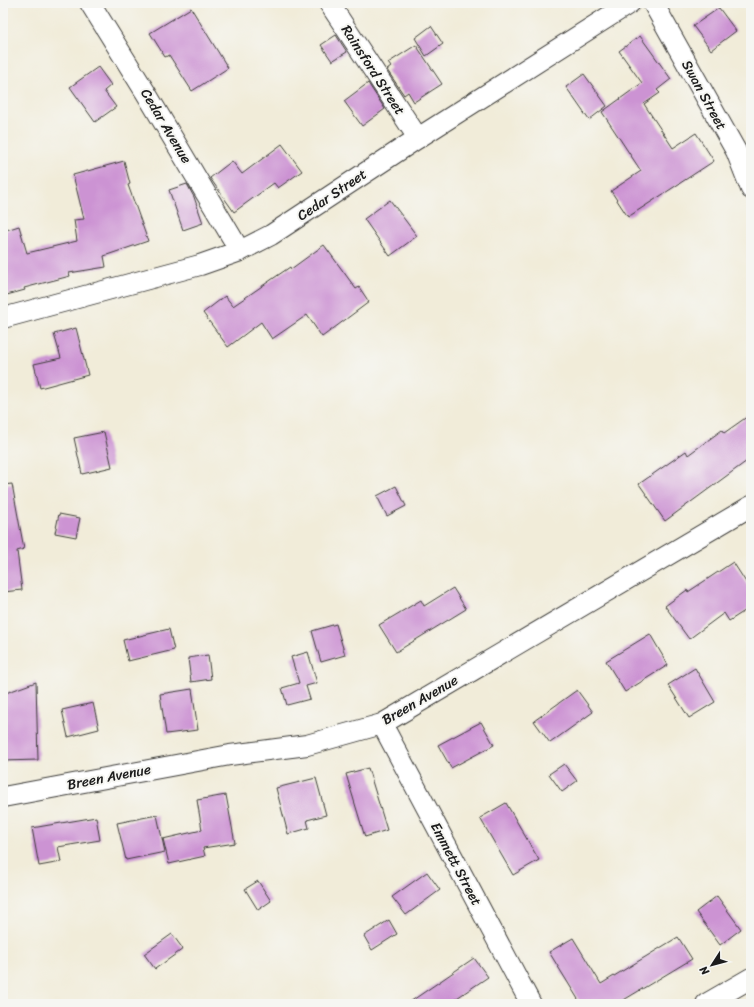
<svg xmlns="http://www.w3.org/2000/svg" width="754" height="1007" font-family="Sriracha,sans-serif">
	<rect width="100%" height="100%" fill="#f6f6f2"/>
	<filter id="ink" filterUnits="userSpaceOnUse"><feTurbulence type="fractalNoise" baseFrequency=".025" numOctaves="2"/><feDisplacementMap in="SourceGraphic" scale="8" xChannelSelector="R" yChannelSelector="G"/><feConvolveMatrix kernelMatrix="1 2 1 2 8 2 1 2 1" color-interpolation-filters="sRGB"/></filter>
	<filter id="wash" filterUnits="userSpaceOnUse"><feTurbulence type="fractalNoise" baseFrequency=".012" numOctaves="4" result="noise"/><feDisplacementMap in="SourceGraphic" scale="16" xChannelSelector="R" yChannelSelector="G"/><feGaussianBlur stdDeviation="0.9" result="paint"/><feColorMatrix in="noise" values="0 0 0 0 0 0 0 0 0 0 0 0 0 0 0 0 0 1.4 0 .05"/><feComposite in="paint" operator="in"/></filter>
	<g filter="url(#wash)">
		<rect width="100%" height="100%" fill="#f1ecd9"/>
		<g id="blocks">
			<!-- building -->
			<g fill="#cc93d3">
				<path d="M 191,8 L 228,68 L 192,91 L 169,55 L 165,57 L 150,33 Z"/>
				<path d="M 719,8 L 736,31 L 711,50 L 693,26 Z"/>
				<path d="M 431,26 L 443,44 L 426,56 L 415,38 Z"/>
				<path d="M 336,35 L 347,52 L 332,61 L 321,45 Z"/>
				<path d="M 640,36 L 671,79 L 657,90 L 660,93 L 644,104 L 673,148 L 696,133 L 714,161 L 628,217 L 611,191 L 641,171 L 602,112 L 642,83 L 619,51 Z"/>
				<path d="M 416,45 L 442,84 L 414,102 L 408,92 L 404,95 L 387,70 L 391,67 L 388,63 Z"/>
				<path d="M 98,67 L 111,85 L 104,91 L 116,107 L 95,122 L 70,87 Z"/>
				<path d="M 584,74 L 607,106 L 589,120 L 566,87 Z"/>
				<path d="M 368,83 L 385,109 L 362,126 L 344,101 Z"/>
				<path d="M 282,144 L 302,171 L 278,188 L 274,183 L 234,212 L 210,178 L 232,161 L 242,174 Z"/>
				<path d="M 124,161 L 130,184 L 128,185 L 148,241 L 104,256 L 106,267 L 69,273 L 70,276 L 24,288 L 25,290 L 3,296 L 3,231 L 19,226 L 27,253 L 77,241 L 74,220 L 84,219 L 73,175 Z"/>
				<path d="M 187,184 L 194,197 L 203,223 L 183,230 L 169,190 Z"/>
				<path d="M 390,200 L 417,236 L 390,256 L 364,219 Z"/>
				<path d="M 324,245 L 356,289 L 359,287 L 369,302 L 322,337 L 307,315 L 272,339 L 261,322 L 228,347 L 203,313 L 225,296 L 233,306 L 290,267 L 291,269 Z"/>
				<path d="M 76,328 L 88,375 L 40,388 L 34,364 L 61,358 L 54,334 Z"/>
				<path d="M 751,414 L 751,458 L 665,521 L 639,484 L 686,451 L 688,455 L 722,430 L 724,433 Z"/>
				<path d="M 104,432 L 112,467 L 82,474 L 74,438 Z"/>
				<path d="M 12,484 L 24,549 L 17,551 L 22,590 L 3,592 L 3,485 Z"/>
				<path d="M 396,486 L 406,506 L 387,516 L 377,496 Z"/>
				<path d="M 59,514 L 80,518 L 76,537 L 55,533 Z"/>
				<path d="M 733,562 L 751,590 L 751,607 L 729,621 L 724,613 L 689,639 L 665,606 L 687,590 L 688,592 Z"/>
				<path d="M 453,588 L 466,609 L 396,652 L 379,625 L 421,600 L 424,606 Z"/>
				<path d="M 336,624 L 345,655 L 321,662 L 312,631 Z"/>
				<path d="M 169,629 L 174,650 L 128,661 L 123,640 Z"/>
				<path d="M 650,634 L 668,665 L 625,692 L 606,661 Z"/>
				<path d="M 308,652 L 317,683 L 306,686 L 310,699 L 287,705 L 282,688 L 299,683 L 291,657 Z"/>
				<path d="M 208,655 L 211,679 L 191,682 L 188,658 Z"/>
				<path d="M 695,668 L 715,702 L 689,718 L 668,685 Z"/>
				<path d="M 36,682 L 38,760 L 3,761 L 3,694 Z"/>
				<path d="M 192,689 L 198,730 L 166,734 L 160,694 Z"/>
				<path d="M 577,690 L 593,712 L 550,743 L 534,721 Z"/>
				<path d="M 93,703 L 99,729 L 68,737 L 62,710 Z"/>
				<path d="M 481,722 L 494,745 L 451,768 L 438,745 Z"/>
				<path d="M 564,764 L 577,781 L 562,792 L 549,774 Z"/>
				<path d="M 368,768 L 387,830 L 365,837 L 346,774 Z"/>
				<path d="M 316,778 L 326,815 L 307,820 L 309,828 L 288,834 L 276,788 Z"/>
				<path d="M 226,795 L 235,843 L 203,848 L 205,856 L 169,864 L 163,839 L 202,830 L 197,800 Z"/>
				<path d="M 506,803 L 539,860 L 513,875 L 480,818 Z"/>
				<path d="M 157,815 L 165,852 L 126,860 L 117,823 Z"/>
				<path d="M 96,817 L 100,840 L 58,847 L 61,862 L 39,866 L 32,828 Z"/>
				<path d="M 427,872 L 440,890 L 406,915 L 392,897 Z"/>
				<path d="M 258,881 L 271,901 L 258,910 L 245,889 Z"/>
				<path d="M 717,896 L 741,929 L 720,945 L 696,912 Z"/>
				<path d="M 389,920 L 397,934 L 372,950 L 364,936 Z"/>
				<path d="M 172,934 L 183,949 L 155,969 L 144,954 Z"/>
				<path d="M 678,937 L 692,959 L 617,1004 L 581,1004 L 549,952 L 573,938 L 601,984 Z"/>
				<path d="M 474,958 L 488,977 L 448,1004 L 407,1004 Z"/>
			</g>
		</g>
	</g>
	<g filter="url(#ink)">
		<use href="#blocks" fill-opacity="0" stroke="#3c3b38" stroke-width="1"/>
		<g fill="none" stroke-linecap="round" stroke-linejoin="round">
			<!-- street casing -->
			<g stroke="#3c3b38" stroke-width="22">
				<g id="street">
					<path d="M 90,3 L 146,93 L 240,251"/>
					<path d="M 329,3 L 418,138"/>
					<path d="M 653,3 L 736,151 L 751,189"/>
					<path d="M 3,318 L 200,265 L 240,251 L 271,235 L 418,138 L 630,3"/>
					<path d="M 382,724 L 531,1004"/>
					<path d="M 3,797 L 230,755 L 307,745 L 382,724 L 751,506"/>
					<path d="M 706,1004 L 751,978"/>
				</g>
			</g>
			<!-- street -->
			<use href="#street" stroke="#fff" stroke-width="20"/>
		</g>
	</g>
	<g text-anchor="middle" dominant-baseline="central" stroke-width="4" stroke-linejoin="round" paint-order="stroke">
		<!-- street labels -->
		<g font-size="14" fill="#1c1c1c" stroke="#f6f6f2">
			<text transform="translate(373 70) rotate(57)">Rainsford Street</text>
			<text transform="translate(704 95) rotate(61)">Swan Street</text>
			<text transform="translate(166 126) rotate(59)">Cedar Avenue</text>
			<text transform="translate(332 195) rotate(-34)">Cedar Street</text>
			<text transform="translate(420 700) rotate(-30)">Breen Avenue</text>
			<text transform="translate(109 777) rotate(-11)">Breen Avenue</text>
			<text transform="translate(456 864) rotate(62)">Emmett Street</text>
		</g>
	</g>
	<!-- margin -->
	<rect width="754" height="1007" fill="none" stroke="#f6f6f2" stroke-width="16"/>
	<!-- north arrow -->
	<g transform="translate(712 965) rotate(234)" stroke="#f6f6f2" stroke-width="3" paint-order="stroke">
	<path d="M0-3L7 15L0 10L-7 15Z" fill="#1c1c1c"/>
	<text y="-6" font-size="11" font-weight="bold" text-anchor="middle" fill="#1c1c1c">N</text>
	</g>
</svg>
